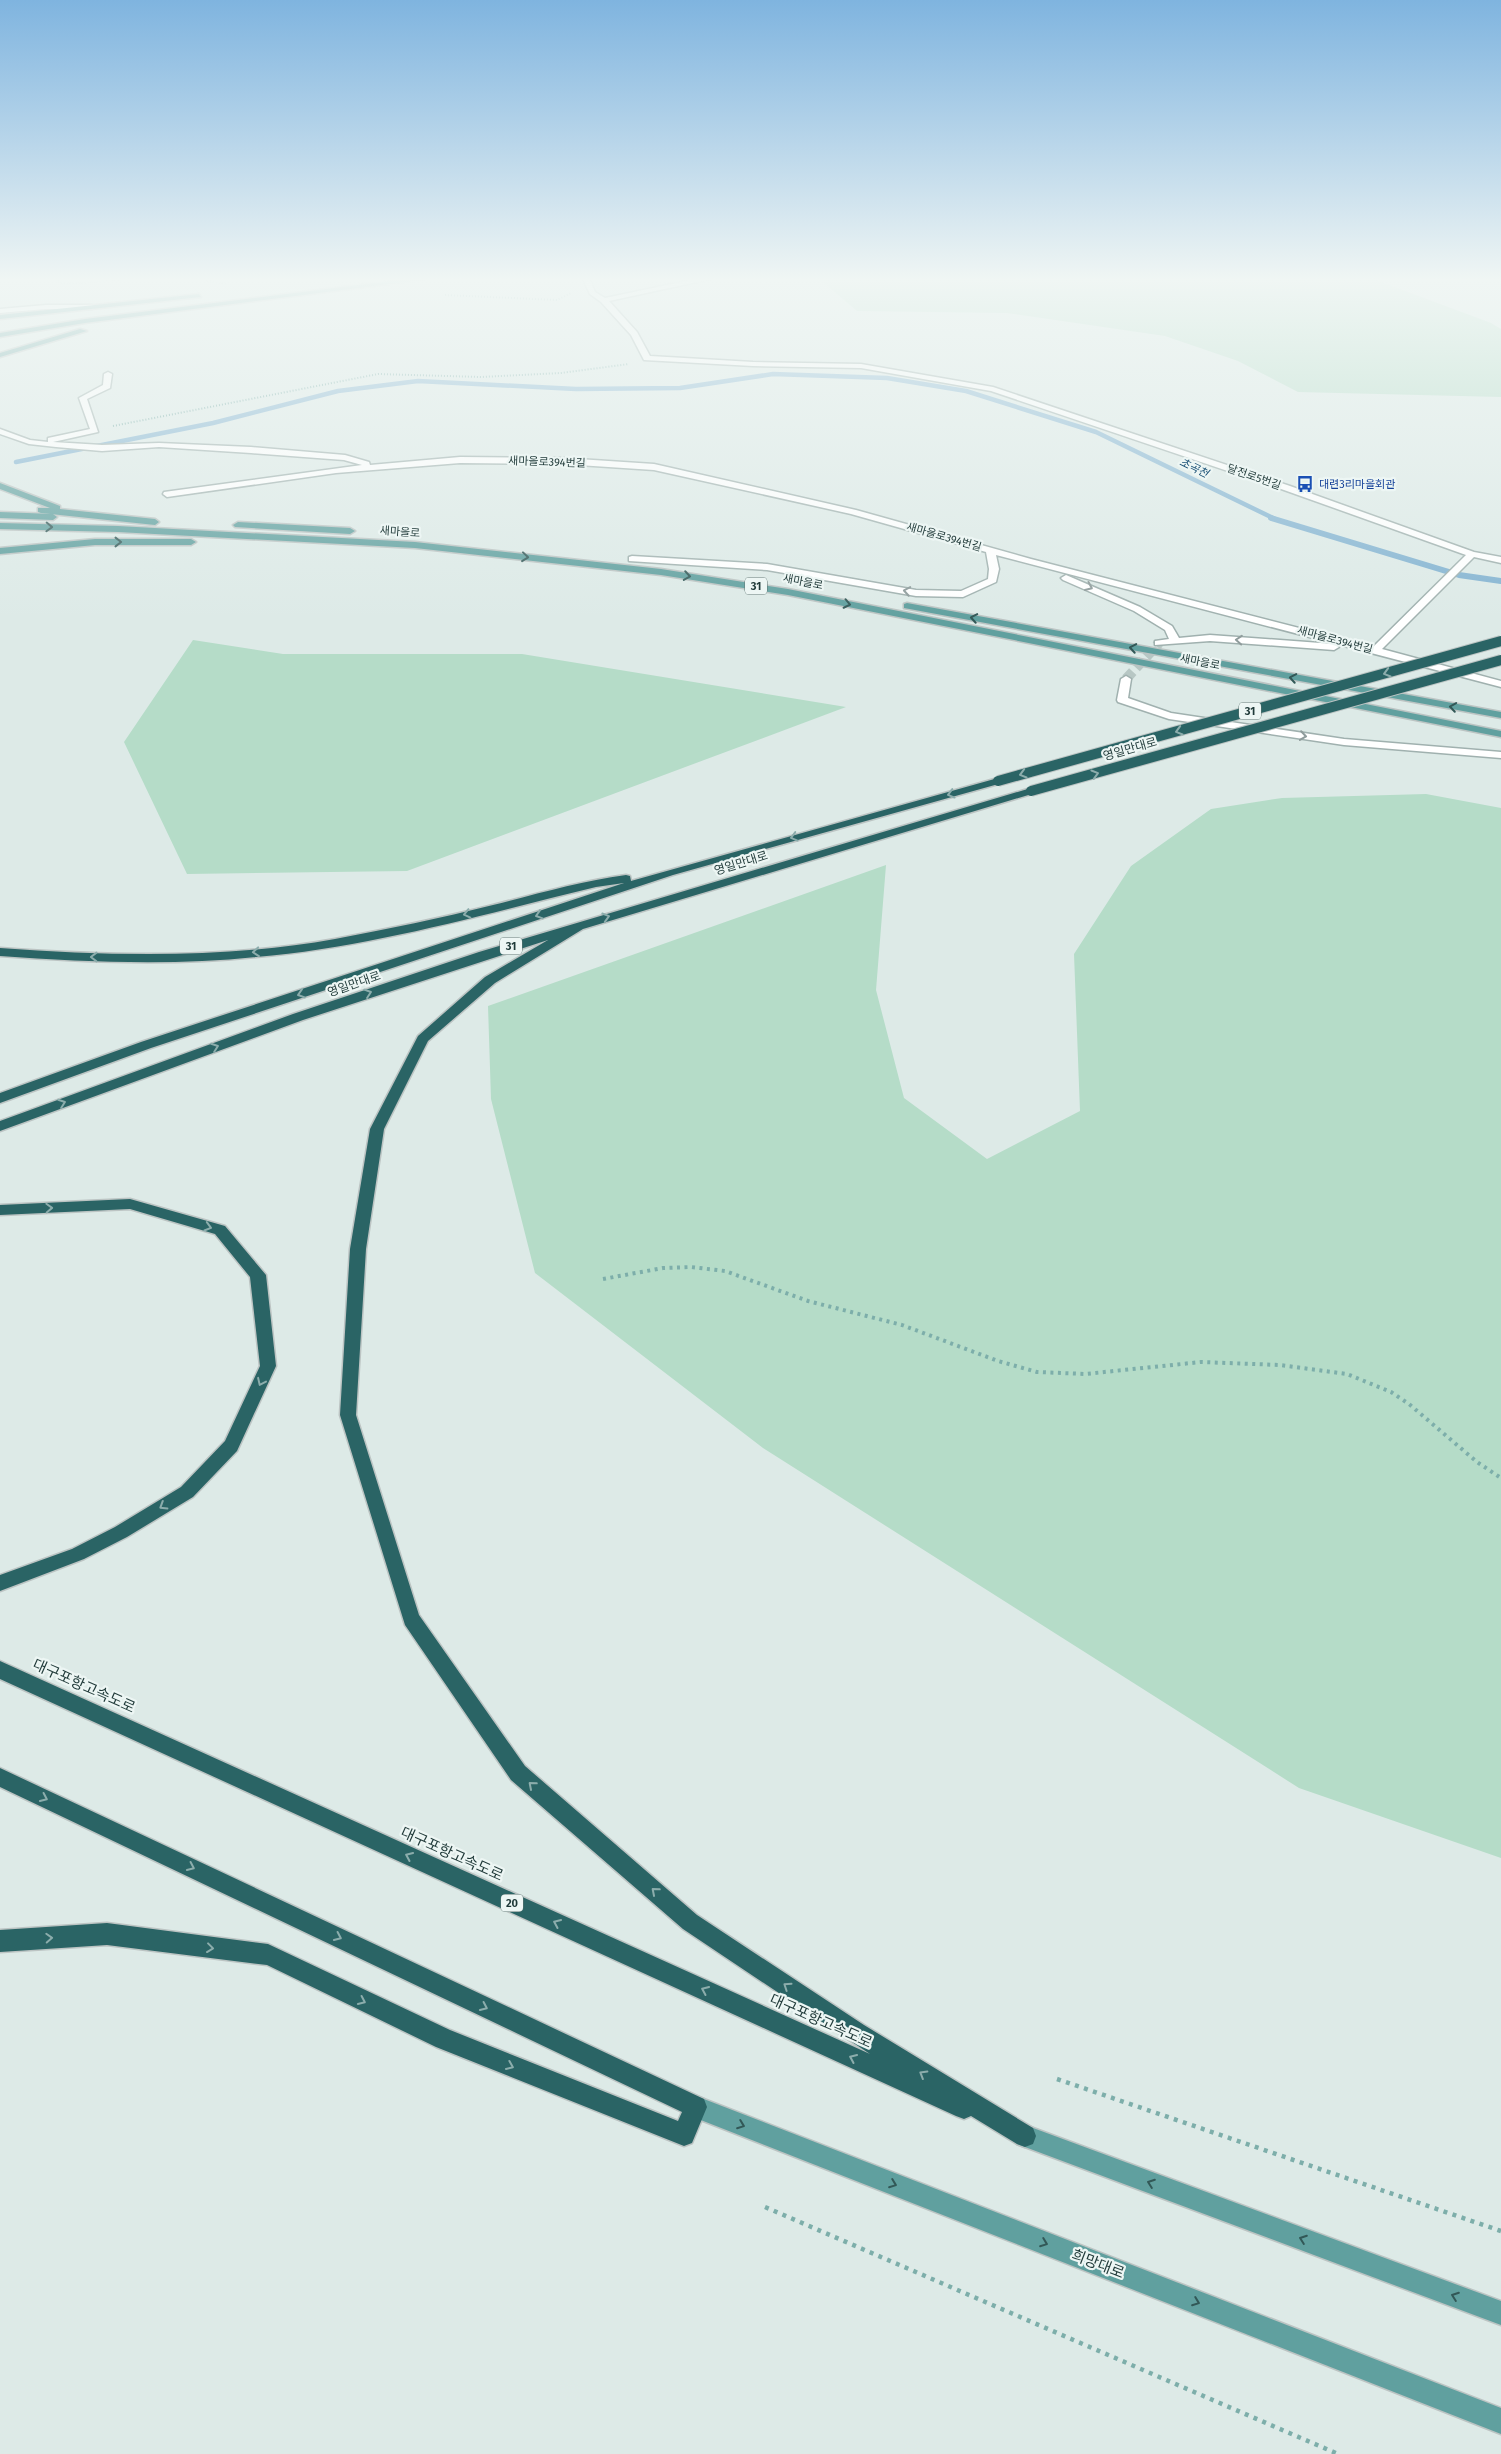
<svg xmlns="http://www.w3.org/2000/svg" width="1501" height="2454" font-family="'Fira Sans','Noto Sans KR',sans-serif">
	<rect width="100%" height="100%" fill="#ddeae7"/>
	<!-- green -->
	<g fill="#b5dcc8">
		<path d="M 817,277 L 1368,277 L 1491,323 L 1501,329 L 1501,397 L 1298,392 L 1238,361 L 1165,336 L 1007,313 L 857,311 Z"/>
		<path d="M 193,640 L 283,654 L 522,654 L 846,707 L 407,871 L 187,874 L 124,742 Z"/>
		<path d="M 1426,794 L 1501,808 L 1501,1858 L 1299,1788 L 763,1448 L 535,1273 L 491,1099 L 488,1006 L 886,865 L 876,990 L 904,1098 L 987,1159 L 1080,1111 L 1074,954 L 1131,866 L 1211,809 L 1282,798 Z"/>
	</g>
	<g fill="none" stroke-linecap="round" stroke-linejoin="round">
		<!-- stream-far1 -->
		<path stroke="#83b3d1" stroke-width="4.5" d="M 16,462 L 213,423 L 338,391 L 418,381 L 576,389 L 680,388 L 773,374 L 887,378 L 966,391 L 1096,432 L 1275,519"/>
		<!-- stream -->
		<path stroke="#83b3d1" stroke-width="6" d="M 1271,518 L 1459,575 L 1501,581"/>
		<!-- minor-tunnel -->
		<path stroke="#b7c7c4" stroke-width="10" stroke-dasharray="10 5" stroke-linecap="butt" d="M 1126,679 L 1159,643"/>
		<!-- minor casing -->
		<g stroke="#a0b1af" stroke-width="3">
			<g id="minor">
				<path d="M 582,277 L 589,277 L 595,292 L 605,298 L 705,277 L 720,277 L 609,301 L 637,332 L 650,356 L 753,362 L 861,364 L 993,387 L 1290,486 L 1474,552 L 1501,557 L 1501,563 L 1474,557 L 1382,649 L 1501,681 L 1501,687 L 996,555 L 999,569 L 996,582 L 963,597 L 916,596 L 767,570 L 629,561 L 629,557 L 632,556 L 767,564 L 916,590 L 961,591 L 988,579 L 989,569 L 986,552 L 851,514 L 654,470 L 563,464 L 460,463 L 336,473 L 167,497 L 163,494 L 164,492 L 362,465 L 344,460 L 251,453 L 159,447 L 102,451 L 56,447 L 29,444 L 0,434 L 0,429 L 30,440 L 48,442 L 48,438 L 90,429 L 79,398 L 103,385 L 104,374 L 108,372 L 112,374 L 110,388 L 87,399 L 98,432 L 53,442 L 102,445 L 159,443 L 251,447 L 345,455 L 369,462 L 370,465 L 460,457 L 563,458 L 654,464 L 856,510 L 1031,559 L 1373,647 L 1466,555 L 1284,490 L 991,391 L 861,368 L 753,366 L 644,360 L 631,335 L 601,302 L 590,294 Z"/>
				<path d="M 46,305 L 92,305 L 96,307 L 92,309 L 46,309 L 0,313 L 0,309 Z"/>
				<path d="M 1066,575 L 1140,607 L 1172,626 L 1179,638 L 1210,635 L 1334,644 L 1339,647 L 1334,650 L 1210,641 L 1155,645 L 1155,641 L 1169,639 L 1165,630 L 1134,611 L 1063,580 L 1061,578 Z"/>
				<path d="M 1126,676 L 1131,679 L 1128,698 L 1171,713 L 1344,739 L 1501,752 L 1501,758 L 1344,745 L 1169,719 L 1118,702 L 1117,700 L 1121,679 Z"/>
			</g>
		</g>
		<!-- major casing -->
		<g stroke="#bcc4c3" stroke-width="3">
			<g id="major">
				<path d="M 422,277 L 444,277 L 85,323 L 0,337 L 0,333 L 85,319 Z"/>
				<path d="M 199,294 L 201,297 L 0,319 L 0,315 Z"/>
				<path d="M 80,329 L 87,331 L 0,357 L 0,353 Z"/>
				<path d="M 0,483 L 60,506 L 60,509 L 155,519 L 159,522 L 155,525 L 41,513 L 38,512 L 38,508 L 50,508 L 0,489 Z"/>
				<path d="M 0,512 L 53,514 L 57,517 L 53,520 L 0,518 Z"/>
				<path d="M 238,522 L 350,528 L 355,531 L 350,534 L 235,527 L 233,525 Z"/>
				<path d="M 0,523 L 118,526 L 415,542 L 661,569 L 788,589 L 1501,731 L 1501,737 L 788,595 L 661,575 L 415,548 L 118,532 L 0,529 Z"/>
				<path d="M 95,539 L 191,539 L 196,542 L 191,545 L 95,545 L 0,554 L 0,548 Z"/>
				<path d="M 907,603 L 1501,712 L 1501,718 L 904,608 L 904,604 Z"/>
				<path d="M 696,2096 L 1501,2408 L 1501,2434 L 688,2115 L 685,2107 L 688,2099 Z"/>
				<path d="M 1025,2125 L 1501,2301 L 1501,2325 L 1017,2144 L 1014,2136 L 1017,2128 Z"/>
			</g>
		</g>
		<!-- highway casing -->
		<g stroke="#bcc4c3" stroke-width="3">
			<g id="highway">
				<path d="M 998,778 L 1002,779 L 1002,783 L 673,875 L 151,1048 L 0,1103 L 0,1093 L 141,1042 L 624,883 L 596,887 C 484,914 372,947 256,957 C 171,966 85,962 0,956 L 0,948 C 112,956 224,959 335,939 C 388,929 441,918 493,905 C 537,894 581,881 626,875 L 630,876 L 631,881 Z"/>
				<path d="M 1031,788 L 1035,789 L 1035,793 L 583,929 L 495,983 L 428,1041 L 384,1129 L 366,1249 L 356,1415 L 419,1615 L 525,1766 L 697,1915 L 864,2025 L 1033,2128 L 1036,2136 L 1033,2144 L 1025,2147 L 1017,2144 L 971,2116 L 964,2119 L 956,2116 L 0,1679 L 0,1661 L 870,2054 L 683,1929 L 511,1780 L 405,1625 L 340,1415 L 350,1249 L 370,1129 L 418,1036 L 485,977 L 548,940 L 303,1020 L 0,1131 L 0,1121 L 293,1014 L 479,952 Z"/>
				<path d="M 130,1199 L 225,1226 L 266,1275 L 276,1366 L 237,1451 L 193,1497 L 127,1537 L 84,1559 L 0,1591 L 0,1575 L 72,1549 L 115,1527 L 181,1487 L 225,1441 L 260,1366 L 250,1277 L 215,1234 L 130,1209 L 0,1215 L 0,1205 Z"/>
				<path d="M 0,1768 L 704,2099 L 707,2107 L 692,2143 L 684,2146 L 436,2047 L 267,1965 L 107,1945 L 0,1952 L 0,1930 L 107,1923 L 268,1944 L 450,2030 L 678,2121 L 682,2112 L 0,1787 Z"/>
			</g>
		</g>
		<!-- path-far2 -->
		<g stroke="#7daeaa" stroke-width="2" stroke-dasharray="1 2" stroke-linecap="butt">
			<path d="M 47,277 L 65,284 L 158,277"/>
			<path d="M 203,280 L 234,277"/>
			<path d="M 207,281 L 226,284"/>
			<path d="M 445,295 L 557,300 L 571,293"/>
			<path d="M 113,426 L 378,374 L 481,377 L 561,373 L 629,364"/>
		</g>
		<!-- path-far1 -->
		<path stroke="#7daeaa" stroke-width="4" stroke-dasharray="3 4.5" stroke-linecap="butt" d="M 603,1279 L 663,1268 L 691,1267 L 725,1271 L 808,1301 L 902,1325 L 998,1361 L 1037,1372 L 1085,1374 L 1201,1362 L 1280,1365 L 1347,1374 L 1391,1392 L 1409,1404 L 1477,1462 L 1501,1478"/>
		<!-- path -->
		<g stroke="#7daeaa" stroke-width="4.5" stroke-dasharray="4 5.5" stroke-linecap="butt">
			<path d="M 1057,2079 L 1501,2231"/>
			<path d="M 765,2207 L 1338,2454"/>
		</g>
		<!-- minor -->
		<use href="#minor" fill="#fff" fill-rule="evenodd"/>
		<!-- major -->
		<use href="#major" fill="#60a09f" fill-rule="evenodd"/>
		<!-- highway -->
		<use href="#highway" fill="#2a6465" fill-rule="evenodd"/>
		<!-- highway-bridge casing -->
		<g stroke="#bcc4c3" stroke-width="12" stroke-linecap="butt">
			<g id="highway-bridge">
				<path d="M 998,781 L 1501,641"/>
				<path d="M 1031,791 L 1501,660"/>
			</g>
		</g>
		<!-- highway-bridge -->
		<use href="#highway-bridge" stroke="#2a6465" stroke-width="10"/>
	</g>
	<!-- one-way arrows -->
	<defs><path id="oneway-chevron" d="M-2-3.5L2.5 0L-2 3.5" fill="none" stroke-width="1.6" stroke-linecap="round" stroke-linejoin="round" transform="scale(1.25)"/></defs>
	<g stroke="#325857">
		<use href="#oneway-chevron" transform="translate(49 527) rotate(2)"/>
		<use href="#oneway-chevron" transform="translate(118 542)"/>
		<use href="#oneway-chevron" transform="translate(525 557) rotate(6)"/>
		<use href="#oneway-chevron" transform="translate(687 576) rotate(9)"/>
		<use href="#oneway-chevron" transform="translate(847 604) rotate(12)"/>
		<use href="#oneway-chevron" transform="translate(974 618) rotate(-170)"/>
		<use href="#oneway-chevron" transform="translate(1133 648) rotate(-170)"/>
		<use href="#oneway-chevron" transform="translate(1293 678) rotate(-170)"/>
		<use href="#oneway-chevron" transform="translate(1453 707) rotate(-171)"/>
		<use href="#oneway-chevron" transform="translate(741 2125) rotate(21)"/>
		<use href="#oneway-chevron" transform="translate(1151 2183) rotate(-160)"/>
		<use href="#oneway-chevron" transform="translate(893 2184) rotate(21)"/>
		<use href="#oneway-chevron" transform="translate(1303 2239) rotate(-160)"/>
		<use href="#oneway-chevron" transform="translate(1044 2243) rotate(21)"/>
		<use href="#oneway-chevron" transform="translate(1455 2296) rotate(-160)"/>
		<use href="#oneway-chevron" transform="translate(1196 2302) rotate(21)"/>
	</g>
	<g stroke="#8f9c9c">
		<use href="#oneway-chevron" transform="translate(1089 587) rotate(24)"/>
		<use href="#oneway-chevron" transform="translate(907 591) rotate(-170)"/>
		<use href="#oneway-chevron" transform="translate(1239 640) rotate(-176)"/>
		<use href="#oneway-chevron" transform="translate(1303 736) rotate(8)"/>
	</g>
	<g stroke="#8cadac">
		<use href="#oneway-chevron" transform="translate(1387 673) rotate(164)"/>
		<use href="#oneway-chevron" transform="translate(1179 731) rotate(164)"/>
		<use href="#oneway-chevron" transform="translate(1023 774) rotate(164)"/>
		<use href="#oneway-chevron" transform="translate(1095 774) rotate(-16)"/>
		<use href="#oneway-chevron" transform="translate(951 794) rotate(165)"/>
		<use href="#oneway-chevron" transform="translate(794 837) rotate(165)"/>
		<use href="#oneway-chevron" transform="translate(467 914) rotate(167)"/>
		<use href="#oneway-chevron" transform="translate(539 915) rotate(162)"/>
		<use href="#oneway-chevron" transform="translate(606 917) rotate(-17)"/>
		<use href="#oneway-chevron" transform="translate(256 952) rotate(175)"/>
		<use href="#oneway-chevron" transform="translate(94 957) rotate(-180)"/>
		<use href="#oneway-chevron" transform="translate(368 993) rotate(-19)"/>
		<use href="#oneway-chevron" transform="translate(301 994) rotate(162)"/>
		<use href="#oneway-chevron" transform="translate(215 1047) rotate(-20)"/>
		<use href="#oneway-chevron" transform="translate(62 1103) rotate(-20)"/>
		<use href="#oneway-chevron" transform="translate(49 1208) rotate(-2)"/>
		<use href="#oneway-chevron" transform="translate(208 1227) rotate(16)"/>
		<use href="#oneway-chevron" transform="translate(261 1382) rotate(115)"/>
		<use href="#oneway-chevron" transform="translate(163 1506) rotate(148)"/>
		<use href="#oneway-chevron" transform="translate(532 1785) rotate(-139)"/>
		<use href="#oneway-chevron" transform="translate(44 1798) rotate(25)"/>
		<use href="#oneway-chevron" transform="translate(409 1856) rotate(-156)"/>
		<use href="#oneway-chevron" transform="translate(191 1867) rotate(25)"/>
		<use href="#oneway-chevron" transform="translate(655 1891) rotate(-139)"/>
		<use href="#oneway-chevron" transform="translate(557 1923) rotate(-156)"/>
		<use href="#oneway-chevron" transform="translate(338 1937) rotate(25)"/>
		<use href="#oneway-chevron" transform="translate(49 1938) rotate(-3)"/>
		<use href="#oneway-chevron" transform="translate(210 1948) rotate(7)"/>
		<use href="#oneway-chevron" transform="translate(787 1986) rotate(-146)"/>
		<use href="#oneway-chevron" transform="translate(705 1990) rotate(-156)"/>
		<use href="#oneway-chevron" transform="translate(362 2001) rotate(25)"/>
		<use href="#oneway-chevron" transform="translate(484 2007) rotate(25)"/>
		<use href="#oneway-chevron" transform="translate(853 2058) rotate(-156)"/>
		<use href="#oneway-chevron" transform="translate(510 2066) rotate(23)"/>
		<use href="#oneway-chevron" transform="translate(923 2074) rotate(-149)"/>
	</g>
	<!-- sky -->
	<linearGradient id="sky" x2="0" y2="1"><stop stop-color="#7fb4df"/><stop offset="0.45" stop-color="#f0f6f4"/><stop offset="1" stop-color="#f0f6f4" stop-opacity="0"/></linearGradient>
	<rect width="1501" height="621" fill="url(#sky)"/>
	<!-- icons -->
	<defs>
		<g id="bus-bare" transform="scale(1.35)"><path d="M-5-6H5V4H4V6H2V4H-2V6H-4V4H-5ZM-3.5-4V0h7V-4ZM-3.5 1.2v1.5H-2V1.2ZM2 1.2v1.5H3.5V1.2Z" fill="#1a4fb4" stroke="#edf6f4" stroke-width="2.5" paint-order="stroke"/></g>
	</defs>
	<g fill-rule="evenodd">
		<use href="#bus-bare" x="1305" y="484"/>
	</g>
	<g text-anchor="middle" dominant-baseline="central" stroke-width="4.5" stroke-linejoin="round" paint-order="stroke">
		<!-- far-street labels -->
		<g font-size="11" fill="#1f3938" stroke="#edf6f4">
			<text transform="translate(547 462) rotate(2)">새마을로394번길</text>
			<text transform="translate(1254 477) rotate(19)">달전로5번길</text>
			<text transform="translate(400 532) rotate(4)">새마을로</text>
			<text transform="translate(944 537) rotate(16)">새마을로394번길</text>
			<text transform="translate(803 582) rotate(11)">새마을로</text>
			<text transform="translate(1335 640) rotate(15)">새마을로394번길</text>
			<text transform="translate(1200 662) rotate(11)">새마을로</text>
		</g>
		<!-- far-water labels -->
		<g font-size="11" font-style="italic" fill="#195075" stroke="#edf6f4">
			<text transform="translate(1194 468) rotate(26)">초곡천</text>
		</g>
		<!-- far-transit labels -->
		<g font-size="11" fill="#164399" stroke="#edf6f4" text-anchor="start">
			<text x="1319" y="484">대련3리마을회관</text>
		</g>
		<!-- shield labels -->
		<g fill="#edf6f4" stroke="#5d7270" stroke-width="1">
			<rect x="745" y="577.5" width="22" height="17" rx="4"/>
			<rect x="1239" y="702.5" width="22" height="17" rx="4"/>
			<rect x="500" y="937.5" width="22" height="17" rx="4"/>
			<rect x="501" y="1894.5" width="22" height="17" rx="4"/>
		</g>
		<g font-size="11" font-weight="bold" fill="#1f3938">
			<text x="756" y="586">31</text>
			<text x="1250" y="711">31</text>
			<text x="511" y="946">31</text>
			<text x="512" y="1903">20</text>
		</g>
		<!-- street labels -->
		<g font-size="12" fill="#1f3938" stroke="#edf6f4">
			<text transform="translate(1130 749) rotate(-16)">영일만대로</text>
			<text transform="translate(741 863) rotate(-17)">영일만대로</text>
			<text transform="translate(354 984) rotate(-19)">영일만대로</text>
		</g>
		<!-- near-street labels -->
		<g font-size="15" fill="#1f3938" stroke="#edf6f4">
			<text transform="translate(84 1686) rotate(24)">대구포항고속도로</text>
			<text transform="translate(452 1854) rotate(24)">대구포항고속도로</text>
			<text transform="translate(821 2021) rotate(24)">대구포항고속도로</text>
			<text transform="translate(1098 2264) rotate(21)">희망대로</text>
		</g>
	</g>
</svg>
